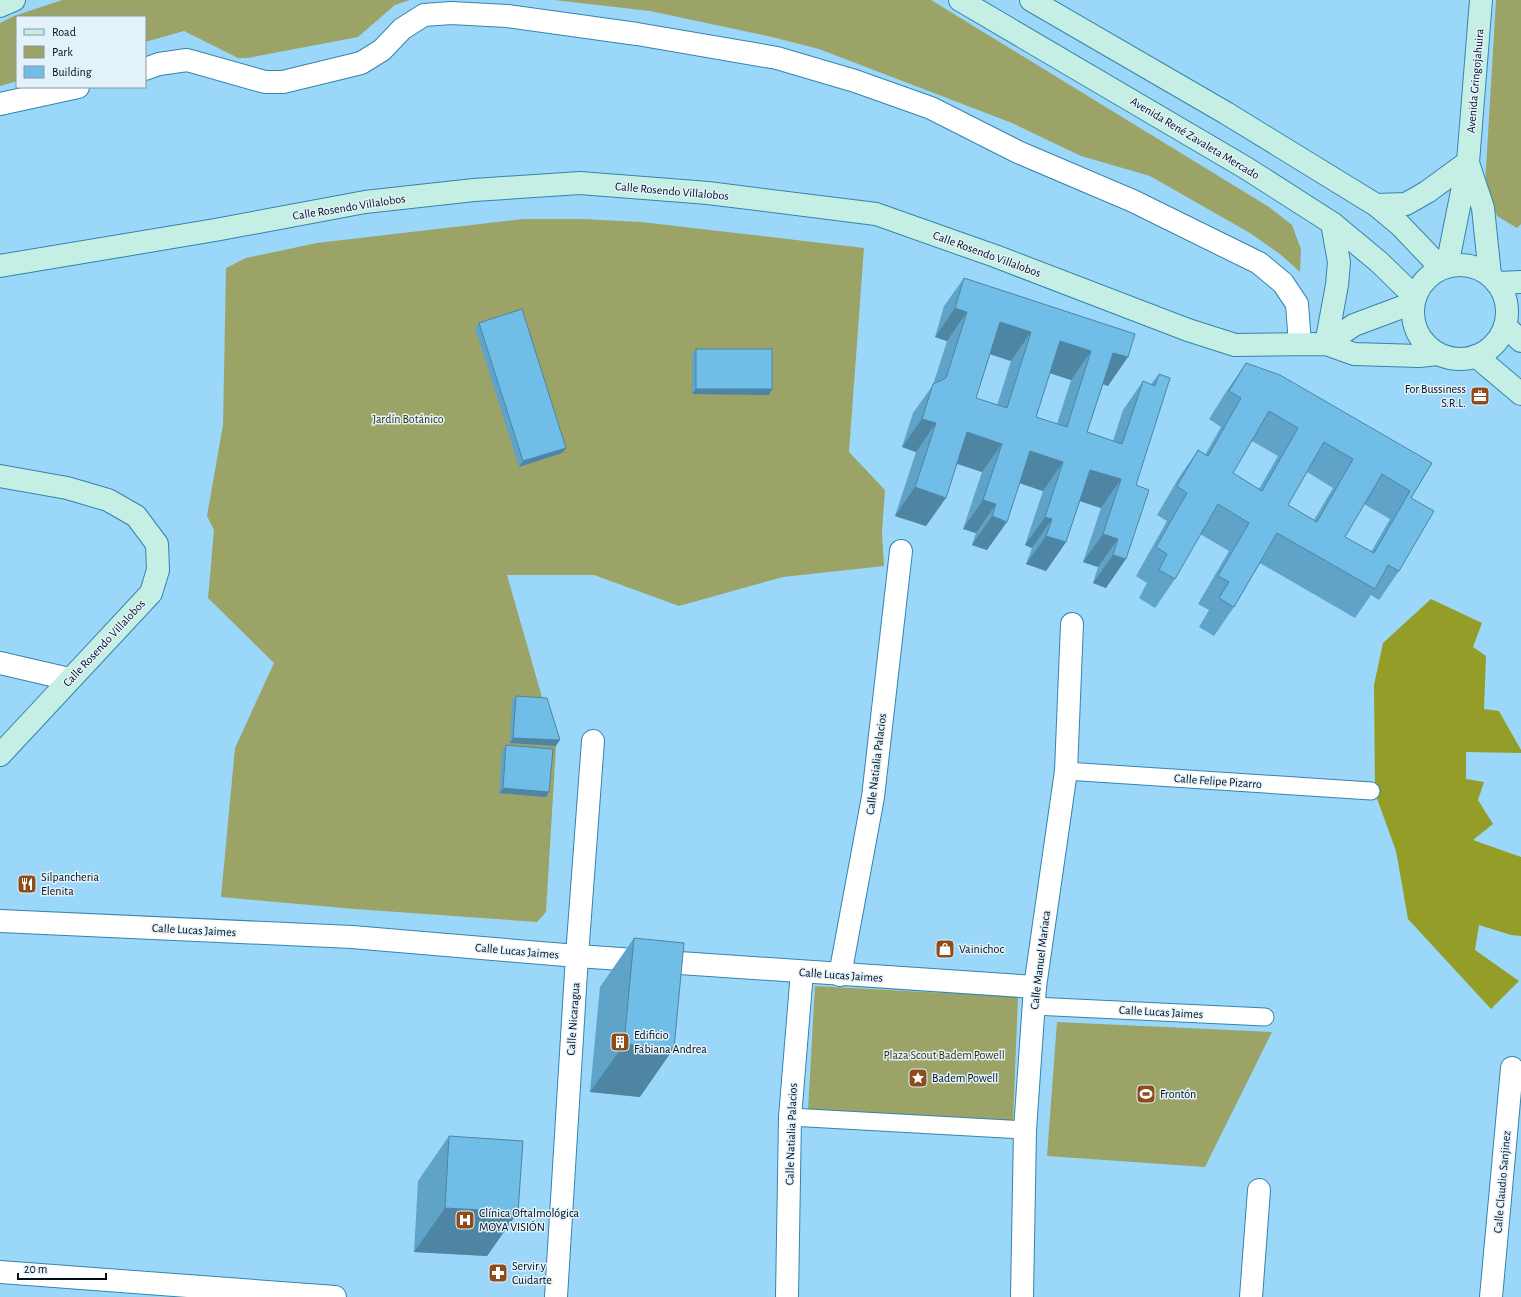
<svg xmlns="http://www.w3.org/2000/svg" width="1521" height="1297" font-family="'Alegreya Sans',sans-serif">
	<rect width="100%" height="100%" fill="#9bd7f9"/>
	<!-- green -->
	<g fill="#9ca367">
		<path d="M 62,0 L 410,0 L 395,5 L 358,37 L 248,58 L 238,58 L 184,31 L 145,42 L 145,17 L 17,17 L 17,81 L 0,86 L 0,23 L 14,16 Z"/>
		<path d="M 554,0 L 931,0 L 1269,207 L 1292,225 L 1301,249 L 1300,272 L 1280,254 L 1250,233 L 1150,176 L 1081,156 L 1012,123 L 819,49 L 772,37 L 650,11 Z"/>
		<path d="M 1496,0 L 1521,0 L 1521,224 L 1517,228 L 1497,216 L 1485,185 Z"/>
		<path d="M 523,219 L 581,219 L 641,222 L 864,248 L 849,452 L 885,490 L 882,532 L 884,566 L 783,577 L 679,606 L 594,575 L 507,575 L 556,746 L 546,912 L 537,922 L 355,909 L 221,897 L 235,748 L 274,663 L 208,598 L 214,530 L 207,516 L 223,425 L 226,268 L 246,258 L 317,243 Z"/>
		<path d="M 815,986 L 1018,997 L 1013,1122 L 808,1110 Z"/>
		<path d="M 1057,1022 L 1272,1032 L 1205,1167 L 1047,1156 Z"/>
	</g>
	<!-- forest -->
	<path fill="#949d27" d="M 1431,599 L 1482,623 L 1473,647 L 1486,656 L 1484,709 L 1499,711 L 1521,750 L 1521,753 L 1466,752 L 1466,779 L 1484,782 L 1478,800 L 1493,824 L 1473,840 L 1521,857 L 1521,936 L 1511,935 L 1479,925 L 1475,950 L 1519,981 L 1491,1009 L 1408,919 L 1396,851 L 1375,793 L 1374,685 L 1383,643 Z"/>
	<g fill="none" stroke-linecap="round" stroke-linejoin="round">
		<!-- service casing -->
		<g stroke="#3584ac" stroke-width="19">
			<g id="service">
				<path d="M 1066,771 L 1371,791"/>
				<path d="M 1033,1006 L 1265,1017"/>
				<path d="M 790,1117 L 1025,1130"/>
			</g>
		</g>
		<!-- minor casing -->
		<g stroke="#3584ac" stroke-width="24">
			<g id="minor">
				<path d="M 145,69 L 159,64 L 187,60 L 265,82 L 283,82 L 361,63 L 382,50 L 402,29 L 424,15 L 451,13 L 507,16 L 637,34 L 777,58 L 855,81 L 931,108 L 1018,152 L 1133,201 L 1259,263 L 1283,283 L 1297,304 L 1300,344"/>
				<path d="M 0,104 L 78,87"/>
				<path d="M 0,663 L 69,679"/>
				<path d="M 0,921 L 352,937 L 577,956 L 1035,987"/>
				<path d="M 840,975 L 873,797 L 901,551"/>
				<path d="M 0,1272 L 335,1297"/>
				<path d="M 556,1297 L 577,956 L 593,741"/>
				<path d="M 787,1297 L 790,1117 L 802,972"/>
				<path d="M 1022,1297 L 1025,1130 L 1035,987 L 1066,771 L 1072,624"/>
				<path d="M 1251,1297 L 1259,1190"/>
				<path d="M 1491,1297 L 1512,1068"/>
			</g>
		</g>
		<!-- secondary casing -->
		<g stroke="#3584ac" stroke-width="24">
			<g id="secondary">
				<path d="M 960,0 L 1246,168 L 1332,223 L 1379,262 L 1415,297"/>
				<path d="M 1031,0 L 1226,113 L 1376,205 L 1400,225 L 1441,268"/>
				<path d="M 0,6 L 14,0"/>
				<path d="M 1468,163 L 1483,208 L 1490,275"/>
				<path d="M 1376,205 L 1406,204 L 1427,192 L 1468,162"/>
				<circle cx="1460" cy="312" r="47"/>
				<path d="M 0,266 L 215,230 L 365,202 L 474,190 L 580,183 L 708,193 L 876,214 L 995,256 L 1188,330 L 1235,345 L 1326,344 L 1354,354 L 1419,356 L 1438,354"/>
				<path d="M 1447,266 L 1468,162 L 1481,0"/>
				<path d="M 1497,283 L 1521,282"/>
				<path d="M 1505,326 L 1521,341"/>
				<path d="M 1326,344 L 1337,285 L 1339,262 L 1332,223"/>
				<path d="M 1326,344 L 1354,325 L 1413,303"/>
				<path d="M 1476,356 L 1521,394"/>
				<path d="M 0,476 L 67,488 L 108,500 L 136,516 L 157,544 L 158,570 L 151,593 L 0,755"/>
			</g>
		</g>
		<!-- service -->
		<use href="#service" stroke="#fff" stroke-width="17"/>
		<!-- minor -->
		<use href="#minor" stroke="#fff" stroke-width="22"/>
		<!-- secondary -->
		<use href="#secondary" stroke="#c5eee4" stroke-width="22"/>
	</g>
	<!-- wall -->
	<g fill="#60a3c8" fill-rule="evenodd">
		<path d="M 964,278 L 1135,334 L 1108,386 L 1103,384 L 1087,432 L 1113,441 L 1123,410 L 1143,381 L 1151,384 L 1159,374 L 1136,485 L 1106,588 L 1093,583 L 1098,567 L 1083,562 L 1101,508 L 1080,501 L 1066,542 L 1046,571 L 1026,564 L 1032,548 L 1025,545 L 1043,491 L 1020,483 L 987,550 L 972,545 L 976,533 L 963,529 L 982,472 L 957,464 L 926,526 L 895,516 L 916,452 L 902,447 L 913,413 L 933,385 L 947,341 L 935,337 L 944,306 ZM 990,354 L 1011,361 L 997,405 L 976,398 ZM 1050,373 L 1071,380 L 1057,424 L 1036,417 Z"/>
		<path d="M 479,323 L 566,448 L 562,453 L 519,467 L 475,328 Z"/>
		<path d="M 696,349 L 769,395 L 692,394 L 692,355 Z"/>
		<path d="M 1246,363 L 1432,463 L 1411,498 L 1399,571 L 1379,600 L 1371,595 L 1355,618 L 1260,563 L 1234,607 L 1214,636 L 1199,627 L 1209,610 L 1198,604 L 1229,551 L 1200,534 L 1175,579 L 1155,608 L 1139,598 L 1147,583 L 1136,576 L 1167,521 L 1157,515 L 1178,479 L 1198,450 L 1205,455 L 1221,427 L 1209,419 L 1226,392 ZM 1252,441 L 1278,456 L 1259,489 L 1233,473 ZM 1307,472 L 1333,488 L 1314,520 L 1288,505 ZM 1364,504 L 1390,519 L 1371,552 L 1345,537 Z"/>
		<path d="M 516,696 L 556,746 L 510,743 L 512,701 Z"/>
		<path d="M 506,745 L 549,792 L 546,797 L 499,793 L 502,751 Z"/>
		<path d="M 634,938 L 640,1097 L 590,1092 L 600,987 Z"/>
		<path d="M 449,1136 L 518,1212 L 487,1256 L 414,1252 L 418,1181 Z"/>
	</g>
	<!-- shaded-wall -->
	<g fill="#4e85a2">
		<path d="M 955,308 L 967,312 L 947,341 L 935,337 Z"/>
		<path d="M 1000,322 L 1031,332 L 1011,361 L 980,351 Z"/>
		<path d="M 1060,341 L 1091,351 L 1071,380 L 1040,370 Z"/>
		<path d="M 1113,353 L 1128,357 L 1108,386 L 1093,381 Z"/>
		<path d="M 696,389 L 772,389 L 769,395 L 692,394 Z"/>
		<path d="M 922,419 L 936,423 L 916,452 L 902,447 Z"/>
		<path d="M 967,432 L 1002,444 L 982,472 L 947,460 Z"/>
		<path d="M 566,448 L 562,453 L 519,467 L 523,461 Z"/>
		<path d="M 1030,451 L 1063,462 L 1043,491 L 1010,480 Z"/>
		<path d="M 1090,470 L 1121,479 L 1101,508 L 1070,498 Z"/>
		<path d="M 915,487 L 946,498 L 926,526 L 895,516 Z"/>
		<path d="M 983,500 L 996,504 L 976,533 L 963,529 Z"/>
		<path d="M 992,516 L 1007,522 L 987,550 L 972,545 Z"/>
		<path d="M 1045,517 L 1052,519 L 1032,548 L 1025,545 Z"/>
		<path d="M 1103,534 L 1118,539 L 1098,567 L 1083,562 Z"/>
		<path d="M 1046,536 L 1066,542 L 1046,571 L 1026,564 Z"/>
		<path d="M 1113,555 L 1126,559 L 1106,588 L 1093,583 Z"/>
		<path d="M 513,738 L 560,740 L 556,746 L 510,743 Z"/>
		<path d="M 503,788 L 549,792 L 546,797 L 499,793 Z"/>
		<path d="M 624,1044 L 674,1048 L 640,1097 L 590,1092 Z"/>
		<path d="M 445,1208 L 518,1212 L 487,1256 L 414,1252 Z"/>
	</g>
	<!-- building -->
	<g fill="#70bee8" stroke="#4e85a2" fill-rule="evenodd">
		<path d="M 964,278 L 1135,334 L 1128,357 L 1113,353 L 1087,432 L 1122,444 L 1143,381 L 1155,386 L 1159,374 L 1170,378 L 1136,485 L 1149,490 L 1126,559 L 1113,555 L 1118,539 L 1103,534 L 1121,479 L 1090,470 L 1066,542 L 1046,536 L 1052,519 L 1045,517 L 1063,462 L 1030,451 L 1007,522 L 992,516 L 996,504 L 983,500 L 1002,444 L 967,432 L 946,498 L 915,487 L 936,423 L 922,419 L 933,384 L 946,378 L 967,312 L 955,308 ZM 1000,322 L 1031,332 L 1007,408 L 976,398 ZM 1060,341 L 1091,351 L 1067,427 L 1036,417 Z"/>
		<path d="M 522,309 L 566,448 L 523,461 L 479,323 Z"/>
		<rect x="696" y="349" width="76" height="40"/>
		<path d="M 1246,363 L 1280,375 L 1432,463 L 1411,498 L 1434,511 L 1399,571 L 1388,565 L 1375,589 L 1277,533 L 1234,607 L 1219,598 L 1229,582 L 1218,576 L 1249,523 L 1218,504 L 1175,579 L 1159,570 L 1167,554 L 1156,547 L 1187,493 L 1177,486 L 1198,450 L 1208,456 L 1241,398 L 1229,391 ZM 1269,411 L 1298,428 L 1262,491 L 1233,473 ZM 1324,442 L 1353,459 L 1317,522 L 1288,505 ZM 1382,474 L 1410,491 L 1374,553 L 1345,537 Z"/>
		<path d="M 516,696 L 547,698 L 560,740 L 513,738 Z"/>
		<path d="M 506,745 L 553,749 L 549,792 L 503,788 Z"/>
		<path d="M 634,938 L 684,943 L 674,1048 L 624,1044 Z"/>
		<path d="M 449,1136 L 523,1141 L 518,1212 L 445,1208 Z"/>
	</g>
	<!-- icons -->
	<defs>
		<g id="office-square" transform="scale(1)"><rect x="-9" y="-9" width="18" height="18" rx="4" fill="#8d4c19" stroke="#e3f1fa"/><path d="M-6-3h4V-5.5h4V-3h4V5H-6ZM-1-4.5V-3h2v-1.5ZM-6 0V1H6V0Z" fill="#fff"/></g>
		<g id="restaurant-square" transform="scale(1)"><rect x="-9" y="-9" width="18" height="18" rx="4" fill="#8d4c19" stroke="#e3f1fa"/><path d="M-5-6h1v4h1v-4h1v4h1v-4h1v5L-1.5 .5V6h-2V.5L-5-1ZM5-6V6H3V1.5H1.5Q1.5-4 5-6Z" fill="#fff"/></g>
		<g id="shop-square" transform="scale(1)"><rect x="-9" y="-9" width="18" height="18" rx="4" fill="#8d4c19" stroke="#e3f1fa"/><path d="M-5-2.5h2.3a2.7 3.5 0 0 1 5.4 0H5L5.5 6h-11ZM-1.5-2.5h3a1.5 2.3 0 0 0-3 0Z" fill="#fff"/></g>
		<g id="building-square" transform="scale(1)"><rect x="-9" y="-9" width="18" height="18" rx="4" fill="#8d4c19" stroke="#e3f1fa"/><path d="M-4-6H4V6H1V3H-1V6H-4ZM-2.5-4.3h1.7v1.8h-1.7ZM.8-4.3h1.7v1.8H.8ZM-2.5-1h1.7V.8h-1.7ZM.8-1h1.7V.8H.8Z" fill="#fff"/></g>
		<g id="sight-square" transform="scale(1)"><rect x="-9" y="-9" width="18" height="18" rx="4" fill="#8d4c19" stroke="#e3f1fa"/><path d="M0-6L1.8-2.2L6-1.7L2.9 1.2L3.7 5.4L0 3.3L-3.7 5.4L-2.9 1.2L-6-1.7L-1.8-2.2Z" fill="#fff"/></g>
		<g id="stadium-square" transform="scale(1)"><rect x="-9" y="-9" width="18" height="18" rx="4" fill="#8d4c19" stroke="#e3f1fa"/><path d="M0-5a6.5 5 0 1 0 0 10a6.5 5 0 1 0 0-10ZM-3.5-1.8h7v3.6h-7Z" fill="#fff"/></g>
		<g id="hospital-square" transform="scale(1)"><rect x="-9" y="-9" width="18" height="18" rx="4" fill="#8d4c19" stroke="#e3f1fa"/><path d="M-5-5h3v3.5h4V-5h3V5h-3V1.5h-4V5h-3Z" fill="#fff"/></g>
		<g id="pharmacy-square" transform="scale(1)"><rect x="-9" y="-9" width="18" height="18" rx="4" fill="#8d4c19" stroke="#e3f1fa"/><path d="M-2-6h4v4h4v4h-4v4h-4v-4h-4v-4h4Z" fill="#fff"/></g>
	</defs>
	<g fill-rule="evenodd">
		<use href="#office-square" x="1480" y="396"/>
		<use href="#restaurant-square" x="27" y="884"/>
		<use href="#shop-square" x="945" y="949"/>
		<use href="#building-square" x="620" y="1042"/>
		<use href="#sight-square" x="918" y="1078"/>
		<use href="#stadium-square" x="1146" y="1094"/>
		<use href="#hospital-square" x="465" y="1220"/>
		<use href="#pharmacy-square" x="498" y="1273"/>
	</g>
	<g text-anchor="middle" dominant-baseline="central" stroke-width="3" stroke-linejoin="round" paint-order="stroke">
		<!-- street labels -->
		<g font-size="12" fill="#000f1b" stroke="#e3f1fa">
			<text transform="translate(1475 81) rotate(-85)">Avenida Gringojahuira</text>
			<text transform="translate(1195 138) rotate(31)">Avenida René Zavaleta Mercado</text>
			<text transform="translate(672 191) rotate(5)">Calle Rosendo Villalobos</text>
			<text transform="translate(349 207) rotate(-9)">Calle Rosendo Villalobos</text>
			<text transform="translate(987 254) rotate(20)">Calle Rosendo Villalobos</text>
			<text transform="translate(104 643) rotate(-47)">Calle Rosendo Villalobos</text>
			<text transform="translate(876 764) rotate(-83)">Calle Natialia Palacios</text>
			<text transform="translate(1218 781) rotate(4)">Calle Felipe Pizarro</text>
			<text transform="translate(194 930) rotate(3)">Calle Lucas Jaimes</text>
			<text transform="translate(517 951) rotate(5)">Calle Lucas Jaimes</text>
			<text transform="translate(1040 960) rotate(-83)">Calle Manuel Mariaca</text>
			<text transform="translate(841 975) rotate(4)">Calle Lucas Jaimes</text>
			<text transform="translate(1161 1012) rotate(3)">Calle Lucas Jaimes</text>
			<text transform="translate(573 1019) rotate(-86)">Calle Nicaragua</text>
			<text transform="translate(791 1134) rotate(-88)">Calle Natialia Palacios</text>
			<text transform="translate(1502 1182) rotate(-85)">Calle Claudio Sanjinez</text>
		</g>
		<!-- poi labels -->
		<g font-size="12" fill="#000f1b" stroke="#e3f1fa" text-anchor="start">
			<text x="1466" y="389" text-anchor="end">For Bussiness<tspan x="1466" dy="14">S.R.L.</tspan></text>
			<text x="41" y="877">Silpancheria<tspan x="41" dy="14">Elenita</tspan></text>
			<text x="959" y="949">Vainichoc</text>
			<text x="634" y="1035">Edificio<tspan x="634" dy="14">Fabiana Andrea</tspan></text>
			<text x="932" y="1078">Badem Powell</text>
			<text x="1160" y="1094">Frontón</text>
			<text x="479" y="1213">Clínica Oftalmológica<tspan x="479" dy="14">MOYA VISIÓN</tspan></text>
			<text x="512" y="1266">Servir y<tspan x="512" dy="14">Cuidarte</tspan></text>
		</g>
		<!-- park labels -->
		<g font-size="12" fill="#313403" stroke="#e3f1fa">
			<text x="408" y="419">Jardín Botánico</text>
			<text x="944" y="1055">Plaza Scout Badem Powell</text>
		</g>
	</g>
	<!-- legend -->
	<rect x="16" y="16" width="130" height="72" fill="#e3f1fa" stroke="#8897a1"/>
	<rect x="24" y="29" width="20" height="6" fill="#c5eee4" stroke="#8897a1"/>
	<text x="52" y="36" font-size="12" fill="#000f1b">Road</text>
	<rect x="24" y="46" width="20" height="12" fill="#9ca367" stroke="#8897a1"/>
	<text x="52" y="56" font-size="12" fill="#000f1b">Park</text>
	<rect x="24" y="66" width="20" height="12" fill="#70bee8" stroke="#8897a1"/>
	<text x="52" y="76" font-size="12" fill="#000f1b">Building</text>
	<!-- scale -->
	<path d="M18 1273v6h88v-6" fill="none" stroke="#000f1b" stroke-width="2"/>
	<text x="24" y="1273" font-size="12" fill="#000f1b" stroke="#e3f1fa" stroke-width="3" paint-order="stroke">20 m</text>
</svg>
